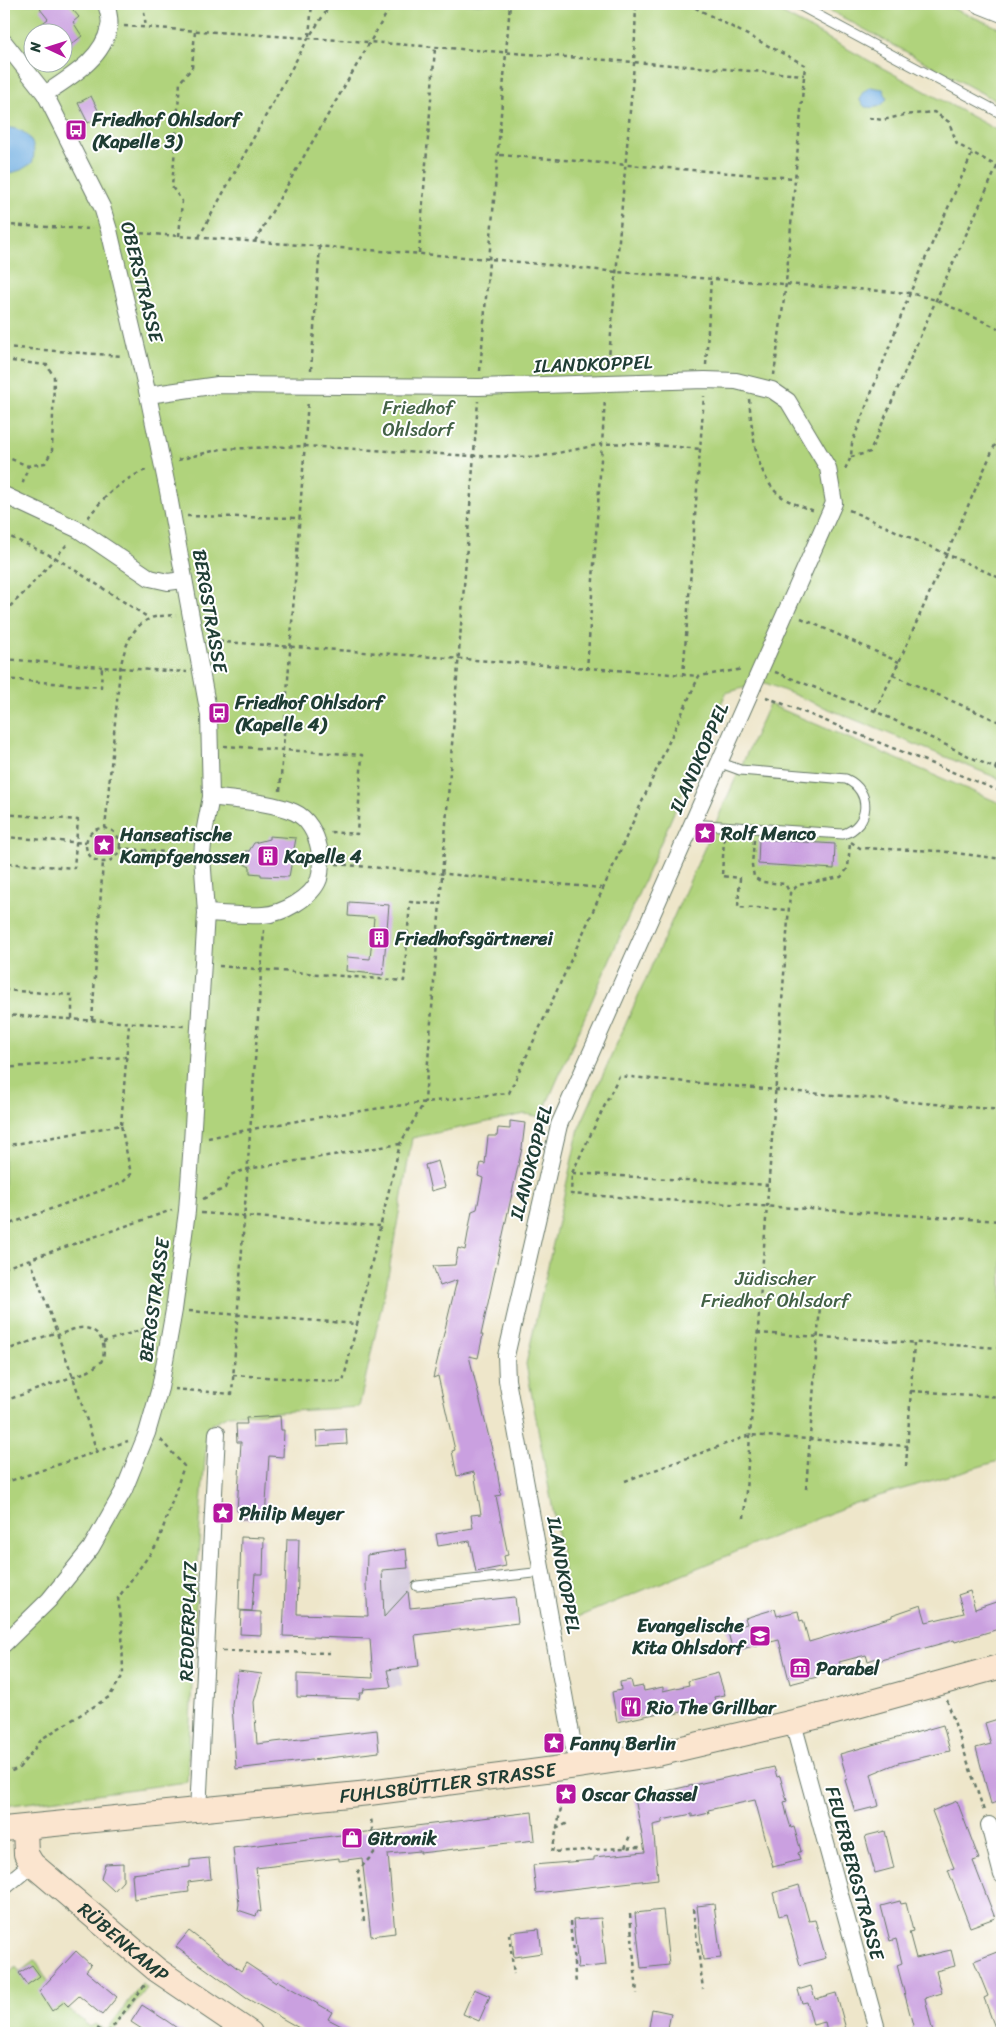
<svg xmlns="http://www.w3.org/2000/svg" width="1006" height="2037" font-family="Sriracha,sans-serif">
	<rect width="100%" height="100%" fill="#fff"/>
	<filter id="ink" filterUnits="userSpaceOnUse"><feTurbulence type="fractalNoise" baseFrequency=".02" numOctaves="2"/><feDisplacementMap in="SourceGraphic" scale="10" xChannelSelector="R" yChannelSelector="G"/><feConvolveMatrix kernelMatrix="1 2 1 2 8 2 1 2 1" color-interpolation-filters="sRGB"/></filter>
	<filter id="wash" filterUnits="userSpaceOnUse"><feTurbulence type="fractalNoise" baseFrequency=".0096" numOctaves="4" result="noise"/><feDisplacementMap in="SourceGraphic" scale="20" xChannelSelector="R" yChannelSelector="G"/><feGaussianBlur stdDeviation="1.12" result="paint"/><feColorMatrix in="noise" values="0 0 0 0 0 0 0 0 0 0 0 0 0 0 0 0 0 1.4 0 .05"/><feComposite in="paint" operator="in"/></filter>
	<g filter="url(#wash)">
		<rect width="100%" height="100%" fill="#eee6ca"/>
		<!-- industrial -->
		<path fill="#cbbfd5" d="M 408,1568 L 409,1595 L 404,1596 L 399,1611 L 406,1668 L 400,1669 L 402,1686 L 388,1688 L 382,1576 L 388,1570 Z"/>
		<!-- green -->
		<g fill="#b0d37c" stroke="#688858" fill-rule="evenodd">
			<path d="M 4,4 L 765,4 L 1002,133 L 1002,780 L 763,682 L 726,693 L 541,1117 L 525,1114 L 412,1138 L 387,1282 L 359,1407 L 228,1415 L 208,1426 L 201,1504 L 187,1782 L 4,1806 ZM 32,32 L 62,32 L 62,62 L 32,62 Z"/>
			<path d="M 818,4 L 942,4 L 1002,29 L 1002,104 Z"/>
			<path d="M 769,704 L 1002,804 L 1002,1460 L 855,1503 L 573,1619 L 526,1364 L 579,1128 Z"/>
			<path d="M 35,1960 L 59,1999 L 67,2008 L 90,2027 L 95,2024 L 106,2031 L 142,1984 L 147,1988 L 112,2033 L 4,2033 L 4,1979 L 16,1967 L 20,1972 Z"/>
		</g>
		<!-- water -->
		<g fill="#6eade1" stroke="#46758a">
			<path d="M 871,87 L 883,89 L 887,98 C 882,108 875,108 865,107 L 860,101 C 860,93 865,90 871,87 Z"/>
			<path d="M 4,128 C 26,126 39,143 32,163 L 21,170 L 4,175 Z"/>
		</g>
		<g id="blocks">
			<!-- building -->
			<g fill="#caa0e0">
				<path d="M 46,4 L 68,4 L 79,17 L 73,22 L 82,36 L 68,47 L 62,40 L 62,32 L 46,32 L 40,25 L 48,19 L 40,9 Z"/>
				<path d="M 91,96 L 101,116 L 88,123 L 78,103 Z"/>
				<path d="M 269,836 L 296,838 L 289,877 L 261,876 L 261,874 L 250,873 L 250,867 L 244,864 L 245,851 L 249,851 L 254,843 L 269,839 Z"/>
				<path d="M 759,839 L 835,844 L 834,869 L 758,864 Z"/>
				<path d="M 349,902 L 389,905 L 383,975 L 346,971 L 347,957 L 370,959 L 374,918 L 348,916 Z"/>
				<path d="M 510,1121 L 525,1123 L 522,1148 L 481,1335 L 483,1335 L 478,1358 L 469,1356 L 497,1470 L 501,1495 L 496,1496 L 508,1555 L 504,1556 L 506,1566 L 476,1572 L 470,1541 L 438,1546 L 436,1534 L 473,1528 L 471,1515 L 481,1514 L 474,1472 L 457,1476 L 452,1451 L 455,1450 L 438,1376 L 433,1378 L 457,1280 L 440,1286 L 433,1266 L 455,1265 L 458,1248 L 465,1250 L 472,1211 L 477,1209 L 483,1178 L 478,1176 L 481,1163 L 485,1164 L 488,1136 L 497,1136 L 498,1128 L 510,1129 Z"/>
				<path d="M 438,1161 L 445,1187 L 431,1191 L 425,1165 Z"/>
				<path d="M 280,1416 L 281,1430 L 284,1430 L 283,1457 L 269,1456 L 265,1518 L 241,1519 L 242,1511 L 237,1511 L 241,1442 L 237,1442 L 236,1424 L 247,1424 L 246,1418 Z"/>
				<path d="M 346,1429 L 347,1444 L 317,1446 L 316,1431 Z"/>
				<path d="M 241,1537 L 264,1538 L 263,1574 L 255,1574 L 252,1611 L 239,1610 Z"/>
				<path d="M 287,1539 L 299,1539 L 297,1614 L 368,1616 L 366,1585 L 367,1555 L 406,1549 L 408,1568 L 382,1570 L 384,1617 L 408,1591 L 410,1608 L 515,1597 L 518,1623 L 415,1635 L 419,1666 L 387,1670 L 391,1687 L 364,1689 L 363,1693 L 360,1693 L 359,1699 L 297,1697 L 297,1674 L 373,1678 L 370,1639 L 283,1636 Z"/>
				<path d="M 970,1591 L 975,1609 L 1002,1600 L 1002,1628 L 955,1642 L 954,1640 L 878,1661 L 877,1658 L 868,1661 L 866,1655 L 839,1662 L 841,1667 L 817,1674 L 817,1677 L 790,1684 L 779,1640 L 733,1651 L 727,1629 L 747,1624 L 745,1618 L 775,1609 L 777,1616 L 798,1611 L 800,1621 L 803,1620 L 809,1642 L 892,1617 L 892,1615 L 921,1605 L 926,1622 L 964,1613 L 958,1595 Z"/>
				<path d="M 241,1611 L 261,1612 L 261,1635 L 240,1634 Z"/>
				<path d="M 238,1671 L 262,1674 L 254,1702 L 257,1744 L 377,1730 L 379,1752 L 236,1769 L 232,1704 Z"/>
				<path d="M 718,1673 L 725,1695 L 714,1697 L 716,1703 L 674,1714 L 673,1710 L 617,1722 L 612,1692 L 621,1690 L 620,1682 L 631,1680 L 633,1688 L 643,1686 L 644,1691 L 663,1687 L 663,1691 L 689,1685 L 688,1681 Z"/>
				<path d="M 998,1719 L 1002,1733 L 1002,1801 L 991,1804 L 976,1748 L 991,1744 L 985,1723 Z"/>
				<path d="M 943,1725 L 950,1751 L 898,1763 L 871,1774 L 879,1806 L 855,1812 L 845,1780 L 847,1779 L 840,1754 Z"/>
				<path d="M 774,1767 L 777,1777 L 780,1776 L 787,1801 L 784,1802 L 787,1815 L 791,1828 L 794,1827 L 801,1851 L 798,1853 L 800,1860 L 773,1867 L 755,1800 L 708,1810 L 709,1813 L 692,1817 L 692,1814 L 662,1820 L 662,1823 L 653,1825 L 658,1879 L 536,1893 L 533,1865 L 594,1860 L 594,1857 L 645,1852 L 635,1798 Z"/>
				<path d="M 957,1801 L 979,1859 L 973,1861 L 995,1918 L 970,1927 L 948,1870 L 954,1868 L 932,1811 Z"/>
				<path d="M 532,1812 L 535,1840 L 420,1853 L 420,1851 L 388,1854 L 395,1933 L 371,1936 L 362,1858 L 339,1861 L 339,1858 L 256,1868 L 261,1912 L 258,1911 L 256,1916 L 238,1910 L 239,1904 L 233,1848 Z"/>
				<path d="M 885,1831 L 894,1868 L 875,1873 L 865,1836 Z"/>
				<path d="M 209,1858 L 211,1879 L 188,1882 L 189,1892 L 134,1899 L 132,1874 L 190,1867 L 190,1860 Z"/>
				<path d="M 123,1863 L 123,1881 L 114,1891 L 101,1879 L 105,1864 Z"/>
				<path d="M 799,1885 L 809,1921 L 815,1920 L 826,1958 L 800,1965 L 786,1914 L 779,1916 L 773,1893 Z"/>
				<path d="M 900,1901 L 901,1904 L 906,1903 L 913,1931 L 909,1932 L 916,1958 L 951,1950 L 955,1966 L 936,1971 L 942,1993 L 925,1998 L 933,2033 L 915,2033 L 897,1965 L 902,1963 L 896,1939 L 890,1941 L 881,1906 Z"/>
				<path d="M 714,1904 L 721,1958 L 703,1960 L 697,1906 Z"/>
				<path d="M 663,1910 L 669,1965 L 641,1968 L 635,1913 Z"/>
				<path d="M 601,1918 L 606,1965 L 578,1968 L 573,1920 Z"/>
				<path d="M 539,1929 L 542,1953 L 514,1957 L 511,1932 Z"/>
				<path d="M 189,1931 L 241,1971 L 246,1963 L 276,1983 L 278,1981 L 332,2012 L 328,2019 L 355,2033 L 308,2033 L 246,1998 L 176,1947 Z"/>
				<path d="M 1002,1950 L 1002,2033 L 997,2033 L 984,1998 L 988,1996 L 974,1961 Z"/>
				<path d="M 76,1951 L 91,1965 L 86,1971 L 117,1997 L 102,2015 L 79,1996 L 68,2006 L 64,2002 L 52,2011 L 39,1991 Z"/>
				<path d="M 32,1965 L 40,1976 L 27,1985 L 19,1973 Z"/>
				<path d="M 811,1986 L 815,1999 L 836,1993 L 846,2029 L 827,2033 L 825,2022 L 813,2025 L 807,2002 L 802,2003 L 798,1990 Z"/>
				<path d="M 474,1989 L 490,1996 L 479,2021 L 463,2014 Z"/>
				<path d="M 142,2005 L 167,2021 L 184,2033 L 148,2033 L 131,2022 Z"/>
				<path d="M 652,2009 L 671,2013 L 667,2033 L 648,2033 Z"/>
			</g>
		</g>
	</g>
	<g filter="url(#ink)">
		<use href="#blocks" fill-opacity="0" stroke="#677868" stroke-width="1"/>
		<g fill="none" stroke-linecap="round" stroke-linejoin="round">
			<!-- lane casing -->
			<g stroke="#677868" stroke-width="11">
				<g id="lane">
					<path d="M 797,4 L 1002,114"/>
					<path d="M 691,824 L 843,834 C 870,826 873,791 846,779 L 740,770 L 718,762"/>
					<path d="M 417,1586 L 543,1572"/>
				</g>
			</g>
			<!-- street casing -->
			<g stroke="#677868" stroke-width="18">
				<g id="street">
					<path d="M 977,4 L 1002,14"/>
					<path d="M 4,42 L 45,94 L 102,207 L 109,230 L 148,395 L 168,491 L 209,715 L 211,797 L 204,833 L 202,855 L 206,913 L 192,1142 L 187,1211 L 174,1310 L 160,1388 L 147,1433 L 124,1490 L 91,1548 L 49,1600 L 4,1644"/>
					<path d="M 45,94 C 70,77 103,59 109,27 C 111,20 108,11 106,4"/>
					<path d="M 148,395 L 218,385 L 479,387 L 705,380 L 736,381 L 772,390 L 788,401 L 828,468 L 834,503 L 559,1125 L 506,1356 L 507,1380 L 577,1766"/>
					<path d="M 4,495 L 79,530 L 150,578 L 168,582 L 183,580"/>
					<path d="M 206,913 C 225,914 244,916 263,915 C 282,914 312,898 319,879 C 322,868 321,859 319,848 C 316,834 308,818 294,812 C 268,801 238,801 211,797"/>
					<path d="M 793,1723 L 878,2033"/>
					<path d="M 198,1811 L 217,1433"/>
					<path d="M 989,1825 L 1002,1875"/>
					<path d="M 4,1887 L 32,1864"/>
				</g>
			</g>
			<!-- secondary casing -->
			<g stroke="#677868" stroke-width="26">
				<g id="secondary">
					<path id="s1" d="M 25,1828 L 26,1854 L 32,1864 L 157,1970 L 250,2033"/>
					<path id="s2" d="M 4,1829 L 369,1793 L 577,1766 L 657,1754 L 828,1714 L 1002,1666"/>
				</g>
			</g>
			<!-- path -->
			<g stroke="#677868" stroke-width="2.5" stroke-dasharray="4 4" stroke-linecap="butt">
				<path d="M 143,4 L 146,28"/>
				<path d="M 688,4 L 805,65 L 786,283 L 774,375"/>
				<path d="M 124,26 L 369,42 L 804,75"/>
				<path d="M 309,36 L 312,4"/>
				<path d="M 869,118 L 883,120 L 904,115 L 934,112 L 949,122 L 957,144 L 1002,169"/>
				<path d="M 500,155 L 795,178"/>
				<path d="M 4,225 L 92,229"/>
				<path d="M 125,232 L 490,259 L 617,272 L 910,293 L 936,300 L 1002,330"/>
				<path d="M 179,236 L 182,201 L 172,187 L 180,82 L 192,68 L 195,31"/>
				<path d="M 199,237 L 309,37 L 331,4"/>
				<path d="M 255,241 L 392,4"/>
				<path d="M 419,253 L 435,48"/>
				<path d="M 4,347 L 122,356"/>
				<path d="M 4,360 L 47,365 L 54,377 L 52,451 L 45,463 L 28,466"/>
				<path d="M 706,365 L 711,278"/>
				<path d="M 608,369 L 634,64 L 636,4"/>
				<path d="M 311,370 L 320,246"/>
				<path d="M 480,371 L 510,4"/>
				<path d="M 749,399 C 752,428 754,462 771,486 C 780,500 800,506 815,511"/>
				<path d="M 4,456 L 28,466 L 22,486"/>
				<path d="M 851,457 L 870,452 L 936,300 L 997,167"/>
				<path d="M 178,460 L 221,449 L 305,446 L 473,456 L 538,457 L 603,444 L 631,443 L 701,449"/>
				<path d="M 845,469 L 851,457 L 852,443 L 910,293 L 972,154"/>
				<path d="M 849,510 L 1002,579"/>
				<path d="M 187,516 L 300,518"/>
				<path d="M 88,518 C 104,496 123,478 149,469"/>
				<path d="M 4,534 L 56,558 L 149,618"/>
				<path d="M 4,612 L 25,592 L 69,542"/>
				<path d="M 801,618 L 899,662"/>
				<path d="M 211,641 L 699,676"/>
				<path d="M 4,659 L 102,667"/>
				<path d="M 587,670 L 605,399"/>
				<path d="M 775,672 L 875,711 L 1002,772"/>
				<path d="M 893,675 L 1002,723"/>
				<path d="M 683,676 L 704,396"/>
				<path d="M 4,679 L 101,687 L 102,667 L 187,672"/>
				<path d="M 766,697 L 1002,792"/>
				<path d="M 875,711 L 899,662 L 1002,429"/>
				<path d="M 224,746 L 362,755 L 357,834 L 330,832"/>
				<path d="M 995,769 L 1002,753"/>
				<path d="M 280,791 L 308,400"/>
				<path d="M 4,814 L 78,820 L 74,868 L 4,863"/>
				<circle cx="103" cy="845" r="17"/>
				<path d="M 105,829 L 120,669 C 124,650 130,628 149,619 C 156,615 168,616 176,615"/>
				<path d="M 4,837 L 86,843"/>
				<path d="M 724,838 L 722,876 L 740,878 L 738,907 L 789,910"/>
				<path d="M 754,840 L 752,865 L 754,877 L 762,882 L 785,884 L 790,893"/>
				<path d="M 851,842 L 860,848 L 940,851 L 1002,859"/>
				<path d="M 119,848 L 187,854"/>
				<path d="M 336,864 L 601,888"/>
				<path d="M 219,966 L 404,981 L 410,902 L 440,904"/>
				<path d="M 4,990 L 72,995 L 72,1019"/>
				<path d="M 4,1015 L 184,1026"/>
				<path d="M 92,1020 L 103,862"/>
				<path d="M 4,1068 L 126,1057"/>
				<path d="M 1002,1110 L 619,1076 L 572,1173 L 571,1194 L 1002,1221"/>
				<path d="M 121,1125 L 129,1024"/>
				<path d="M 208,1138 C 307,1117 408,1103 509,1093 C 575,955 635,815 699,676 L 743,669"/>
				<path d="M 4,1146 L 121,1125 L 131,1174 L 122,1183 L 4,1226"/>
				<path d="M 573,1173 L 768,1185"/>
				<path d="M 203,1199 L 225,1188 L 230,1175 L 247,1169 L 400,1144"/>
				<path d="M 201,1213 L 379,1226"/>
				<path d="M 30,1259 L 73,1377 L 97,1452"/>
				<path d="M 4,1268 L 172,1210"/>
				<path d="M 189,1311 L 357,1324 L 400,1144 L 425,1101 L 478,401"/>
				<path d="M 757,1333 L 1002,1348"/>
				<path d="M 103,1342 L 156,1325"/>
				<path d="M 4,1351 L 57,1332"/>
				<path d="M 233,1375 L 343,1382 L 357,1324"/>
				<path d="M 174,1389 L 232,1394 L 264,930"/>
				<path d="M 911,1391 L 1002,1397"/>
				<path d="M 4,1401 L 89,1371 L 101,1362 C 108,1349 102,1330 85,1328 C 76,1327 66,1332 58,1335"/>
				<path d="M 906,1466 L 914,1343"/>
				<path d="M 625,1481 L 750,1435 L 908,1446"/>
				<path d="M 4,1483 L 128,1441"/>
				<path d="M 806,1489 L 820,1306"/>
				<path d="M 744,1518 L 790,893 L 798,885 L 841,877 L 848,868 L 850,843"/>
				<path d="M 222,1651 L 330,1653"/>
				<path d="M 947,1700 L 984,1811"/>
				<path d="M 4,1774 L 19,1768 L 43,1738 L 109,1697 L 123,1675 L 122,1627 L 118,1598 L 158,1543 L 184,1466 L 160,1439"/>
				<path d="M 564,1793 L 552,1852 L 640,1847"/>
				<path d="M 556,1829 L 568,1823"/>
				<path d="M 625,1848 L 630,1835"/>
				<path d="M 693,1909 L 703,1989"/>
				<path d="M 630,1914 L 637,1994"/>
				<path d="M 364,1921 L 358,1871 L 374,1853 L 371,1816"/>
				<path d="M 570,1922 L 576,1984"/>
				<path d="M 509,1934 L 514,1974"/>
				<path d="M 4,2024 L 9,2033"/>
				<path d="M 91,2033 L 97,2028 L 105,2033"/>
				<path d="M 108,2033 L 145,1985"/>
			</g>
			<!-- lane -->
			<use href="#lane" stroke="#fff" stroke-width="9"/>
			<!-- street -->
			<use href="#street" stroke="#fff" stroke-width="16"/>
			<!-- secondary -->
			<use href="#secondary" stroke="#fbe5cf" stroke-width="24"/>
		</g>
	</g>
	<!-- icons -->
	<defs>
		<g id="bus-square" transform="scale(1.125)"><rect x="-9" y="-9" width="18" height="18" rx="4" fill="#b5179e" stroke="#fff"/><path d="M-5-6H5V4H4V6H2V4H-2V6H-4V4H-5ZM-3.5-4V0h7V-4ZM-3.5 1.2v1.5H-2V1.2ZM2 1.2v1.5H3.5V1.2Z" fill="#fff"/></g>
		<g id="sight-square" transform="scale(1.125)"><rect x="-9" y="-9" width="18" height="18" rx="4" fill="#b5179e" stroke="#fff"/><path d="M0-6L1.8-2.2L6-1.7L2.9 1.2L3.7 5.4L0 3.3L-3.7 5.4L-2.9 1.2L-6-1.7L-1.8-2.2Z" fill="#fff"/></g>
		<g id="building-square" transform="scale(1.125)"><rect x="-9" y="-9" width="18" height="18" rx="4" fill="#b5179e" stroke="#fff"/><path d="M-4-6H4V6H1V3H-1V6H-4ZM-2.5-4.3h1.7v1.8h-1.7ZM.8-4.3h1.7v1.8H.8ZM-2.5-1h1.7V.8h-1.7ZM.8-1h1.7V.8H.8Z" fill="#fff"/></g>
		<g id="school-square" transform="scale(1.125)"><rect x="-9" y="-9" width="18" height="18" rx="4" fill="#b5179e" stroke="#fff"/><path d="M0-5L7-2L0 1L-7-2ZM-4 1L0 2.5L4 1V4Q0 6-4 4Z" fill="#fff"/></g>
		<g id="museum-square" transform="scale(1.125)"><rect x="-9" y="-9" width="18" height="18" rx="4" fill="#b5179e" stroke="#fff"/><path d="M0-6L6-3V-2H-6V-3ZM-5-1h2V3h-2ZM-1-1h2V3h-2ZM3-1h2V3H3ZM-6 4H6V6H-6Z" fill="#fff"/></g>
		<g id="restaurant-square" transform="scale(1.125)"><rect x="-9" y="-9" width="18" height="18" rx="4" fill="#b5179e" stroke="#fff"/><path d="M-5-6h1v4h1v-4h1v4h1v-4h1v5L-1.5 .5V6h-2V.5L-5-1ZM5-6V6H3V1.5H1.5Q1.5-4 5-6Z" fill="#fff"/></g>
		<g id="shop-square" transform="scale(1.125)"><rect x="-9" y="-9" width="18" height="18" rx="4" fill="#b5179e" stroke="#fff"/><path d="M-5-2.5h2.3a2.7 3.5 0 0 1 5.4 0H5L5.5 6h-11ZM-1.5-2.5h3a1.5 2.3 0 0 0-3 0Z" fill="#fff"/></g>
	</defs>
	<g fill-rule="evenodd">
		<use href="#bus-square" x="76" y="130"/>
		<use href="#bus-square" x="219" y="713"/>
		<use href="#sight-square" x="705" y="833"/>
		<use href="#sight-square" x="104" y="845"/>
		<use href="#building-square" x="268" y="856"/>
		<use href="#building-square" x="379" y="938"/>
		<use href="#sight-square" x="223" y="1513"/>
		<use href="#school-square" x="760" y="1636"/>
		<use href="#museum-square" x="800" y="1668"/>
		<use href="#restaurant-square" x="631" y="1707"/>
		<use href="#sight-square" x="554" y="1743"/>
		<use href="#sight-square" x="566" y="1794"/>
		<use href="#shop-square" x="352" y="1838"/>
	</g>
	<g text-anchor="middle" dominant-baseline="central" stroke-width="4" stroke-linejoin="round" paint-order="stroke">
		<!-- poi labels -->
		<g font-size="19" font-weight="bold" fill="#1f3d34" stroke="#fff" text-anchor="start">
			<text x="92" y="119">Friedhof Ohlsdorf<tspan x="92" dy="22">(Kapelle 3)</tspan></text>
			<text x="235" y="702">Friedhof Ohlsdorf<tspan x="235" dy="22">(Kapelle 4)</tspan></text>
			<text x="721" y="833">Rolf Menco</text>
			<text x="120" y="834">Hanseatische<tspan x="120" dy="22">Kampfgenossen</tspan></text>
			<text x="284" y="856">Kapelle 4</text>
			<text x="395" y="938">Friedhofsgärtnerei</text>
			<text x="239" y="1513">Philip Meyer</text>
			<text x="744" y="1625" text-anchor="end">Evangelische<tspan x="744" dy="22">Kita Ohlsdorf</tspan></text>
			<text x="816" y="1668">Parabel</text>
			<text x="647" y="1707">Rio The Grillbar</text>
			<text x="570" y="1743">Fanny Berlin</text>
			<text x="582" y="1794">Oscar Chassel</text>
			<text x="368" y="1838">Gitronik</text>
		</g>
		<!-- street labels -->
		<g font-size="19" fill="#1f3d34" stroke="#fff">
			<text transform="translate(142 282) rotate(76)">OBERSTRASSE</text>
			<text transform="translate(593 364) rotate(-2)">ILANDKOPPEL</text>
			<text transform="translate(210 611) rotate(80)">BERGSTRASSE</text>
			<text transform="translate(699 758) rotate(-66)">ILANDKOPPEL</text>
			<text transform="translate(531 1162) rotate(-75)">ILANDKOPPEL</text>
			<text transform="translate(154 1300) rotate(-82)">BERGSTRASSE</text>
			<text transform="translate(564 1575) rotate(80)">ILANDKOPPEL</text>
			<text transform="translate(188 1621) rotate(-88)">REDDERPLATZ</text>
			<text stroke="none"><textPath href="#s2" startOffset="446">FUHLSBÜTTLER STRASSE</textPath></text>
			<text transform="translate(855 1873) rotate(75)">FEUERBERGSTRASSE</text>
			<text stroke="none"><textPath href="#s1" startOffset="158">RÜBENKAMP</textPath></text>
		</g>
		<!-- park labels -->
		<g font-size="19" fill="#436246" stroke="#fff">
			<text x="418" y="407">Friedhof<tspan x="418" dy="22">Ohlsdorf</tspan></text>
			<text x="775" y="1278">Jüdischer<tspan x="775" dy="22">Friedhof Ohlsdorf</tspan></text>
		</g>
	</g>
	<!-- margin -->
	<rect width="1006" height="2037" fill="none" stroke="#fff" stroke-width="20"/>
	<!-- north arrow -->
	<g transform="translate(48 48) rotate(274)"><circle r="24" fill="#ffffff" stroke="#a5b1ae"/>
	<path d="M0-4L9 19L0 12L-9 19Z" fill="#b5179e"/>
	<text y="-8" font-size="14" font-weight="bold" text-anchor="middle" fill="#1f3d34">N</text>
	</g>
</svg>
